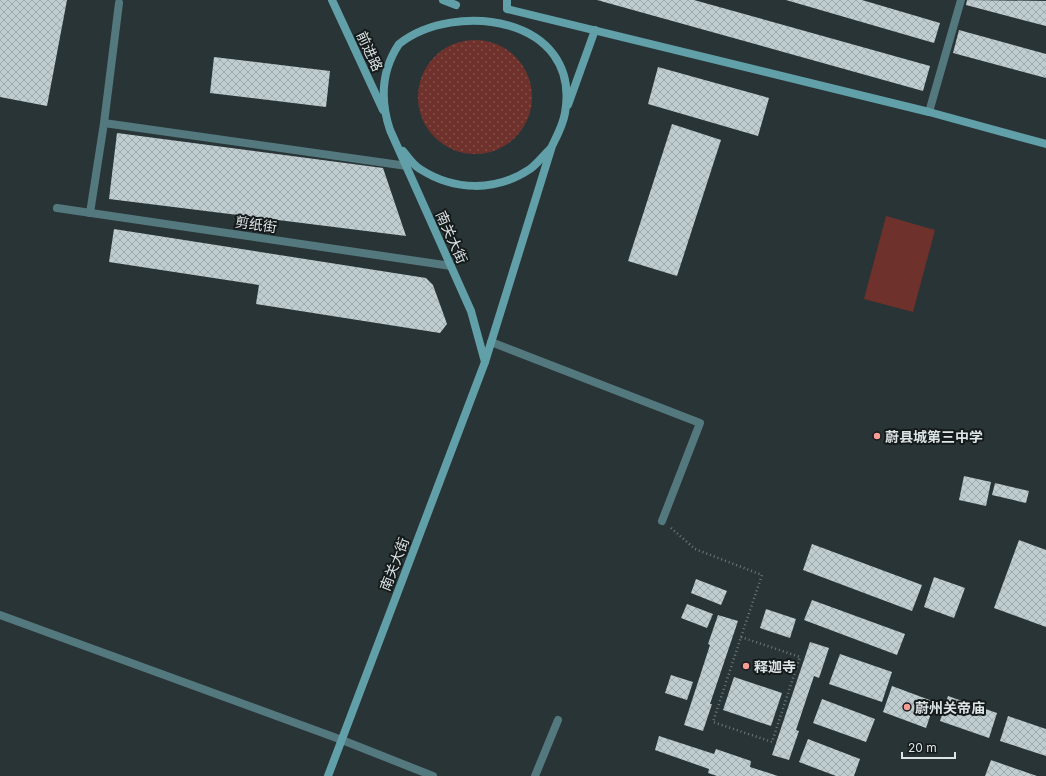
<svg xmlns="http://www.w3.org/2000/svg" width="1046" height="776" font-family="Inter,'Noto Sans SC',sans-serif">
	<defs>
		<pattern id="grass-dots" width="8" height="8" patternUnits="userSpaceOnUse"><rect width="8" height="8" fill="#6f312c"/><path d="M2 2h.1M6 6h.1" fill="none" stroke="#834f4a" stroke-width="1.8" stroke-linecap="round"/></pattern>
		<pattern id="building-cross-hatch" width="8" height="8" patternUnits="userSpaceOnUse"><rect width="8" height="8" fill="#bfcdd0"/><path d="M0 0l8 8M0 8l8-8" fill="none" stroke="#a0abad"/></pattern>
	</defs>
	<rect width="100%" height="100%" fill="#283436"/>
	<!-- grass -->
	<circle fill="url(#grass-dots)" cx="475" cy="97" r="57"/>
	<!-- garden -->
	<path fill="#6f312c" d="M 886,216 L 935,230 L 913,312 L 864,299 Z"/>
	<!-- building -->
	<g fill="url(#building-cross-hatch)">
		<path d="M 0,0 L 67,0 L 47,106 L 0,97 Z"/>
		<path d="M 597,0 L 694,0 L 930,66 L 923,91 Z"/>
		<path d="M 786,0 L 862,0 L 940,23 L 934,43 Z"/>
		<path d="M 967,0 L 1046,1 L 1046,26 L 966,5 Z"/>
		<path d="M 959,30 L 1046,54 L 1046,78 L 953,53 Z"/>
		<path d="M 214,57 L 330,71 L 326,107 L 210,93 Z"/>
		<path d="M 658,67 L 769,98 L 758,136 L 648,104 Z"/>
		<path d="M 672,124 L 721,140 L 677,276 L 628,261 Z"/>
		<path d="M 117,133 L 383,168 L 406,236 L 109,199 Z"/>
		<path d="M 114,229 L 426,278 L 433,285 L 447,324 L 440,333 L 256,304 L 259,285 L 109,262 Z"/>
		<path d="M 964,476 L 991,482 L 986,506 L 959,500 Z"/>
		<path d="M 995,483 L 1029,491 L 1026,503 L 992,495 Z"/>
		<path d="M 1019,540 L 1046,550 L 1046,627 L 994,608 Z"/>
		<path d="M 812,544 L 922,585 L 912,611 L 803,570 Z"/>
		<path d="M 934,577 L 965,588 L 954,618 L 924,607 Z"/>
		<path d="M 696,579 L 727,591 L 721,605 L 691,593 Z"/>
		<path d="M 812,600 L 905,634 L 897,655 L 804,620 Z"/>
		<path d="M 687,604 L 713,614 L 707,628 L 681,618 Z"/>
		<path d="M 766,609 L 796,619 L 790,638 L 760,628 Z"/>
		<path d="M 718,615 L 738,621 L 710,704 L 712,704 L 703,731 L 684,725 L 710,645 L 708,644 Z"/>
		<path d="M 810,642 L 829,648 L 819,678 L 814,676 L 796,730 L 799,731 L 789,760 L 772,755 Z"/>
		<path d="M 840,654 L 892,672 L 882,702 L 829,684 Z"/>
		<path d="M 671,675 L 693,682 L 687,700 L 665,693 Z"/>
		<path d="M 734,677 L 782,693 L 771,726 L 723,710 Z"/>
		<path d="M 892,686 L 935,702 L 926,728 L 883,712 Z"/>
		<path d="M 948,696 L 997,713 L 989,738 L 940,721 Z"/>
		<path d="M 822,699 L 875,719 L 866,742 L 813,723 Z"/>
		<path d="M 1008,716 L 1046,729 L 1046,756 L 1000,741 Z"/>
		<path d="M 659,736 L 714,754 L 716,749 L 751,761 L 750,767 L 778,776 L 717,776 L 708,773 L 709,769 L 655,750 Z"/>
		<path d="M 808,739 L 860,759 L 854,776 L 836,776 L 799,762 Z"/>
		<path d="M 991,760 L 1037,776 L 985,776 Z"/>
	</g>
	<g fill="none" stroke-linecap="round" stroke-linejoin="round">
		<!-- path -->
		<g stroke="#707a7c" stroke-width="2.5" stroke-dasharray="1 3" stroke-linecap="butt">
			<path d="M 671,528 L 695,549 L 762,575 L 741,637"/>
			<path d="M 741,637 L 800,657 L 772,742 L 713,722 Z"/>
		</g>
		<!-- lane -->
		<path stroke="#53787e" stroke-width="8" d="M 535,776 L 558,720"/>
		<!-- street -->
		<g stroke="#53787e" stroke-width="8">
			<path d="M 929,112 L 961,0"/>
			<path d="M 104,123 L 407,166"/>
			<path d="M 57,208 L 451,266"/>
			<path d="M 90,213 L 104,123 L 119,3"/>
			<path d="M 491,342 L 700,423 L 662,521"/>
			<path d="M 0,615 L 342,740 L 433,776"/>
		</g>
		<!-- secondary -->
		<g stroke="#62a0a9" stroke-width="8">
			<path d="M 332,0 L 383,110"/>
			<path d="M 443,0 L 456,5"/>
			<path d="M 507,0 L 507,9 L 929,112 L 1046,144"/>
			<path d="M 568,105 L 595,30"/>
			<path d="M 403,151 C 408,157 413,165 420,169 C 454,191 496,192 530,169 C 537,164 544,155 550,149"/>
			<path d="M 328,776 L 485,362 L 552,146 C 557,136 563,125 565,113 C 582,16 454,0 399,44 C 381,71 380,100 390,130 L 471,311 L 485,362"/>
		</g>
	</g>
	<!-- markers -->
	<g fill="#f59c93" stroke="#151a1b" stroke-width="1.5">
		<circle cx="877" cy="436" r="4"/>
		<circle cx="746" cy="666" r="4"/>
		<circle cx="907" cy="707" r="4"/>
	</g>
	<g text-anchor="middle" dominant-baseline="central" stroke-width="4" stroke-linejoin="round" paint-order="stroke">
		<!-- street labels -->
		<g font-size="14" fill="#dde4e5" stroke="#151a1b">
			<text transform="translate(370 51) rotate(65)">前进路</text>
			<text transform="translate(256 224) rotate(8)">剪纸街</text>
			<text transform="translate(452 237) rotate(66)">南关大街</text>
			<text transform="translate(394 564) rotate(-69)">南关大街</text>
		</g>
		<!-- poi labels -->
		<g font-size="14" font-weight="bold" fill="#dde4e5" stroke="#151a1b" text-anchor="start">
			<text x="885" y="436">蔚县城第三中学</text>
			<text x="754" y="666">释迦寺</text>
			<text x="915" y="707">蔚州关帝庙</text>
		</g>
	</g>
	<!-- scale -->
	<path d="M902 752v6h53v-6" fill="none" stroke="#dde4e5" stroke-width="2"/>
	<text x="908" y="752" font-size="12" fill="#dde4e5" stroke="#151a1b" stroke-width="3" paint-order="stroke">20 m</text>
</svg>
